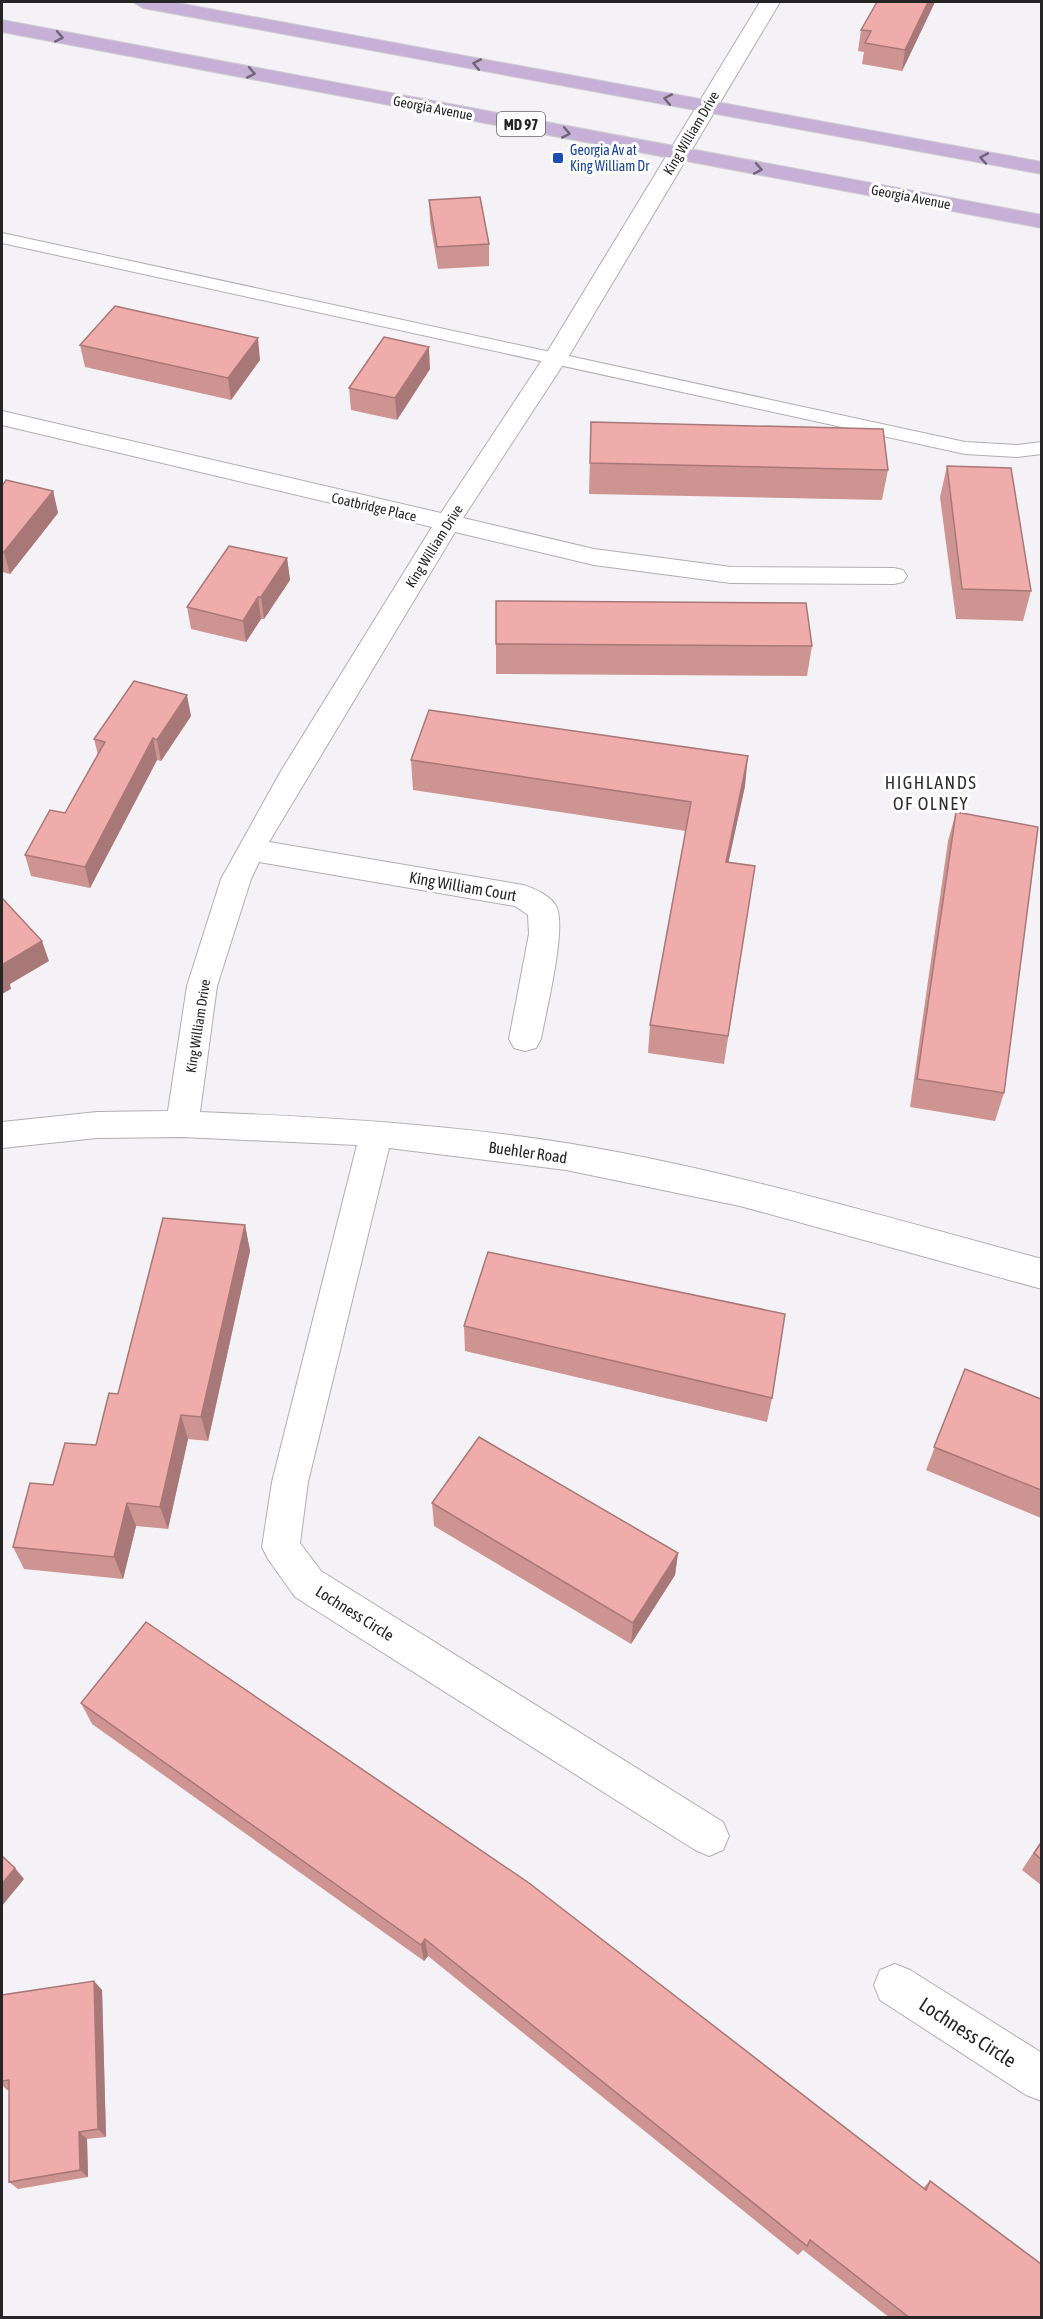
<svg xmlns="http://www.w3.org/2000/svg" width="1043" height="2319" font-family="'Asap Condensed',sans-serif">
	<rect width="100%" height="100%" fill="#f4f2f7"/>
	<g fill="none" stroke-linecap="round" stroke-linejoin="round">
		<!-- service casing -->
		<g stroke="#afaeb2" stroke-width="2">
			<path id="service" d="M 2,233 L 965,442 L 1017,445 L 1042,442 L 1042,454 L 1017,457 L 965,454 L 2,243 Z"/>
		</g>
		<!-- minor casing -->
		<g stroke="#afaeb2" stroke-width="2">
			<g id="minor">
				<path d="M 760,2 L 780,2 L 570,354 L 463,518 L 594,549 L 731,567 L 894,568 L 903,570 L 907,576 L 903,582 L 894,584 L 731,583 L 594,565 L 455,532 L 269,842 L 523,885 C 534,888 552,896 557,908 C 566,932 546,1011 541,1039 L 536,1048 L 525,1051 L 514,1048 L 509,1039 L 529,934 L 528,915 L 515,906 L 259,862 L 251,879 L 217,986 L 200,1112 C 323,1117 444,1124 566,1143 C 727,1169 884,1217 1042,1259 L 1042,1289 L 740,1206 L 566,1170 L 389,1148 L 308,1482 L 300,1543 L 321,1571 L 723,1822 L 729,1836 L 723,1850 L 709,1856 L 695,1850 L 295,1597 L 268,1559 L 262,1547 L 272,1482 L 357,1145 L 182,1137 L 97,1138 L 2,1148 L 2,1122 L 97,1112 L 168,1111 L 187,986 L 221,879 L 281,771 L 432,527 L 2,425 L 2,411 L 441,513 L 546,354 Z"/>
				<path d="M 895,1964 L 910,1970 L 1042,2053 L 1042,2101 L 1026,2095 L 880,2000 L 874,1985 L 880,1970 Z"/>
			</g>
		</g>
		<!-- primary casing -->
		<g stroke="#cfcfcf" stroke-width="2">
			<g id="primary">
				<path d="M 133,2 L 172,2 L 1042,162 L 1042,174 L 143,8 Z"/>
				<path d="M 2,20 L 1042,215 L 1042,228 L 2,32 Z"/>
			</g>
		</g>
		<!-- service -->
		<use href="#service" fill="#fff" fill-rule="evenodd"/>
		<!-- minor -->
		<use href="#minor" fill="#fff" fill-rule="evenodd"/>
		<!-- primary -->
		<use href="#primary" fill="#c7b0d7" fill-rule="evenodd"/>
	</g>
	<!-- wall -->
	<g fill="#ce9492">
		<path d="M 935,2 L 902,71 L 862,64 L 864,52 L 858,51 L 861,30 Z"/>
		<path d="M 429,200 L 489,244 L 489,266 L 438,269 L 430,222 Z"/>
		<path d="M 80,345 L 260,360 L 231,400 L 85,367 Z"/>
		<path d="M 430,369 L 397,420 L 351,410 L 349,388 Z"/>
		<path d="M 591,422 L 888,470 L 882,500 L 589,494 Z"/>
		<path d="M 947,466 L 1031,591 L 1023,621 L 956,619 L 940,497 Z"/>
		<path d="M 2,486 L 53,491 L 58,513 L 10,574 L 2,572 Z"/>
		<path d="M 287,558 L 290,580 L 264,619 L 261,619 L 246,642 L 191,629 L 187,607 Z"/>
		<path d="M 496,644 L 812,646 L 807,676 L 496,674 Z"/>
		<path d="M 191,716 L 161,761 L 157,760 L 90,888 L 31,876 L 25,855 L 65,813 L 98,755 L 94,739 Z"/>
		<path d="M 411,760 L 745,786 L 728,863 L 755,866 L 724,1064 L 648,1053 L 650,1025 L 686,831 L 413,790 Z"/>
		<path d="M 956,812 L 1004,1093 L 995,1121 L 910,1107 L 948,841 Z"/>
		<path d="M 245,1225 L 250,1251 L 208,1441 L 188,1439 L 168,1529 L 136,1526 L 123,1579 L 24,1569 L 13,1547 L 96,1445 L 118,1394 Z"/>
		<path d="M 464,1326 L 772,1398 L 767,1422 L 465,1351 Z"/>
		<path d="M 965,1369 L 1041,1399 L 1041,1518 L 926,1470 Z"/>
		<path d="M 432,1503 L 678,1553 L 675,1575 L 631,1644 L 434,1526 Z"/>
		<path d="M 81,1703 L 923,2188 L 930,2181 L 1041,2318 L 890,2318 L 803,2250 L 798,2255 L 428,1956 L 424,1961 L 92,1724 Z"/>
		<path d="M 1041,1841 L 1041,1885 L 1022,1870 Z"/>
		<path d="M 102,1990 L 106,2137 L 87,2139 L 88,2177 L 18,2189 L 9,2182 L 9,2090 L 7,2090 L 2,2085 L 2,1995 Z"/>
	</g>
	<!-- shaded-wall -->
	<g fill="#a77877">
		<path d="M 928,2 L 935,2 L 902,71 L 905,50 Z"/>
		<path d="M 258,338 L 260,360 L 231,400 L 228,378 Z"/>
		<path d="M 429,347 L 430,369 L 397,420 L 395,398 Z"/>
		<path d="M 53,491 L 58,513 L 10,574 L 4,552 Z"/>
		<path d="M 287,558 L 290,580 L 264,619 L 261,597 Z"/>
		<path d="M 258,597 L 261,619 L 246,642 L 243,621 Z"/>
		<path d="M 187,695 L 191,716 L 161,761 L 157,740 Z"/>
		<path d="M 153,738 L 157,760 L 90,888 L 85,867 Z"/>
		<path d="M 748,756 L 745,786 L 722,892 L 726,862 Z"/>
		<path d="M 42,941 L 49,961 L 10,984 L 11,989 L 2,994 L 2,965 Z"/>
		<path d="M 245,1225 L 250,1251 L 208,1441 L 201,1417 Z"/>
		<path d="M 181,1415 L 188,1439 L 168,1529 L 160,1507 Z"/>
		<path d="M 127,1503 L 136,1526 L 123,1579 L 114,1557 Z"/>
		<path d="M 678,1553 L 675,1575 L 631,1644 L 633,1623 Z"/>
		<path d="M 15,1868 L 24,1879 L 2,1906 L 2,1884 Z"/>
		<path d="M 425,1939 L 428,1956 L 424,1961 L 421,1945 Z"/>
		<path d="M 94,1981 L 102,1990 L 106,2137 L 98,2129 Z"/>
		<path d="M 79,2132 L 87,2139 L 88,2177 L 80,2170 Z"/>
	</g>
	<!-- building -->
	<g fill="#efacaa" stroke="#a77877" stroke-width="1.5">
		<path d="M 877,2 L 928,2 L 905,50 L 865,43 L 871,31 L 861,30 Z"/>
		<path d="M 480,197 L 489,244 L 437,247 L 429,200 Z"/>
		<path d="M 115,306 L 258,338 L 228,378 L 80,345 Z"/>
		<path d="M 384,337 L 429,347 L 395,398 L 349,388 Z"/>
		<path d="M 591,422 L 883,429 L 888,470 L 590,463 Z"/>
		<path d="M 947,466 L 1011,468 L 1031,591 L 962,589 Z"/>
		<path d="M 6,480 L 53,491 L 4,552 L 2,552 L 2,486 Z"/>
		<path d="M 229,546 L 287,558 L 261,597 L 258,597 L 243,621 L 187,607 Z"/>
		<path d="M 496,601 L 806,603 L 812,646 L 496,644 Z"/>
		<path d="M 134,681 L 187,695 L 157,740 L 153,738 L 85,867 L 25,855 L 50,810 L 65,813 L 105,742 L 94,739 Z"/>
		<path d="M 429,710 L 748,756 L 726,862 L 755,866 L 728,1036 L 650,1025 L 691,802 L 411,760 Z"/>
		<path d="M 956,812 L 1038,827 L 1004,1093 L 917,1079 Z"/>
		<path d="M 2,898 L 42,941 L 2,965 Z"/>
		<path d="M 163,1218 L 245,1225 L 201,1417 L 181,1415 L 160,1507 L 127,1503 L 114,1557 L 13,1547 L 30,1483 L 53,1485 L 65,1443 L 96,1445 L 109,1393 L 118,1394 Z"/>
		<path d="M 488,1252 L 785,1314 L 772,1398 L 464,1326 Z"/>
		<path d="M 965,1369 L 1041,1399 L 1041,1490 L 934,1447 Z"/>
		<path d="M 479,1437 L 678,1553 L 633,1623 L 432,1503 Z"/>
		<path d="M 146,1622 L 529,1883 L 926,2190 L 930,2181 L 1041,2264 L 1041,2318 L 910,2318 L 810,2240 L 807,2246 L 425,1939 L 421,1945 L 81,1703 Z"/>
		<path d="M 1041,1843 L 1041,1859 L 1034,1853 Z"/>
		<path d="M 2,1856 L 15,1868 L 2,1884 Z"/>
		<path d="M 94,1981 L 98,2129 L 79,2132 L 80,2170 L 9,2182 L 9,2080 L 2,2081 L 2,1995 Z"/>
	</g>
	<!-- one-way arrows -->
	<defs><path id="oneway-chevron" d="M-2-3.5L2.5 0L-2 3.5" fill="none" stroke-width="1.6" stroke-linecap="round" stroke-linejoin="round" transform="scale(1.5)"/></defs>
	<g stroke="#6e6476">
		<use href="#oneway-chevron" transform="translate(59 37) rotate(11)"/>
		<use href="#oneway-chevron" transform="translate(477 64) rotate(-169)"/>
		<use href="#oneway-chevron" transform="translate(251 73) rotate(11)"/>
		<use href="#oneway-chevron" transform="translate(668 99) rotate(-169)"/>
		<use href="#oneway-chevron" transform="translate(566 133) rotate(11)"/>
		<use href="#oneway-chevron" transform="translate(984 158) rotate(-170)"/>
		<use href="#oneway-chevron" transform="translate(758 169) rotate(11)"/>
	</g>
	<!-- markers -->
	<rect fill="#1a4fb4" stroke="#fff" stroke-width="2" x="552" y="152" width="12" height="12" rx="3"/>
	<g text-anchor="middle" dominant-baseline="central" stroke-width="6" stroke-linejoin="round" paint-order="stroke">
		<!-- far-street labels -->
		<g font-size="14" fill="#252526" stroke="#fff">
			<text transform="translate(433 108) rotate(11)">Georgia Avenue</text>
			<text transform="translate(691 133) rotate(-59)">King William Drive</text>
			<text transform="translate(911 197) rotate(11)">Georgia Avenue</text>
			<text transform="translate(374 507) rotate(13)">Coatbridge Place</text>
			<text transform="translate(434 546) rotate(-58)">King William Drive</text>
			<text transform="translate(198 1026) rotate(-81)">King William Drive</text>
		</g>
		<!-- far-transit labels -->
		<g font-size="14" fill="#164399" stroke="#fff" text-anchor="start">
			<text x="570" y="150">Georgia Av at<tspan x="570" dy="16">King William Dr</tspan></text>
		</g>
		<!-- shield labels -->
		<rect fill="#fff" stroke="#666667" stroke-width="1.5" x="497" y="112" width="48" height="24" rx="4.5"/>
		<g font-size="15" font-weight="bold" fill="#252526">
			<text x="521" y="124">MD 97</text>
		</g>
		<!-- street labels -->
		<g font-size="16" fill="#252526" stroke="#fff">
			<text transform="translate(463 886) rotate(10)">King William Court</text>
			<text transform="translate(528 1152) rotate(8)">Buehler Road</text>
			<text transform="translate(355 1613) rotate(32)">Lochness Circle</text>
		</g>
		<!-- neighbourhood labels -->
		<g font-size="18" letter-spacing="1.5" fill="#2e2d30" stroke="#fff">
			<text x="931" y="782">HIGHLANDS<tspan x="931" dy="21">OF OLNEY</tspan></text>
		</g>
		<!-- near-street labels -->
		<g font-size="20" fill="#252526" stroke="#fff">
			<text transform="translate(968 2032) rotate(33)">Lochness Circle</text>
		</g>
	</g>
	<!-- border -->
	<rect width="1043" height="2319" fill="none" stroke="#252526" stroke-width="6"/>
</svg>
